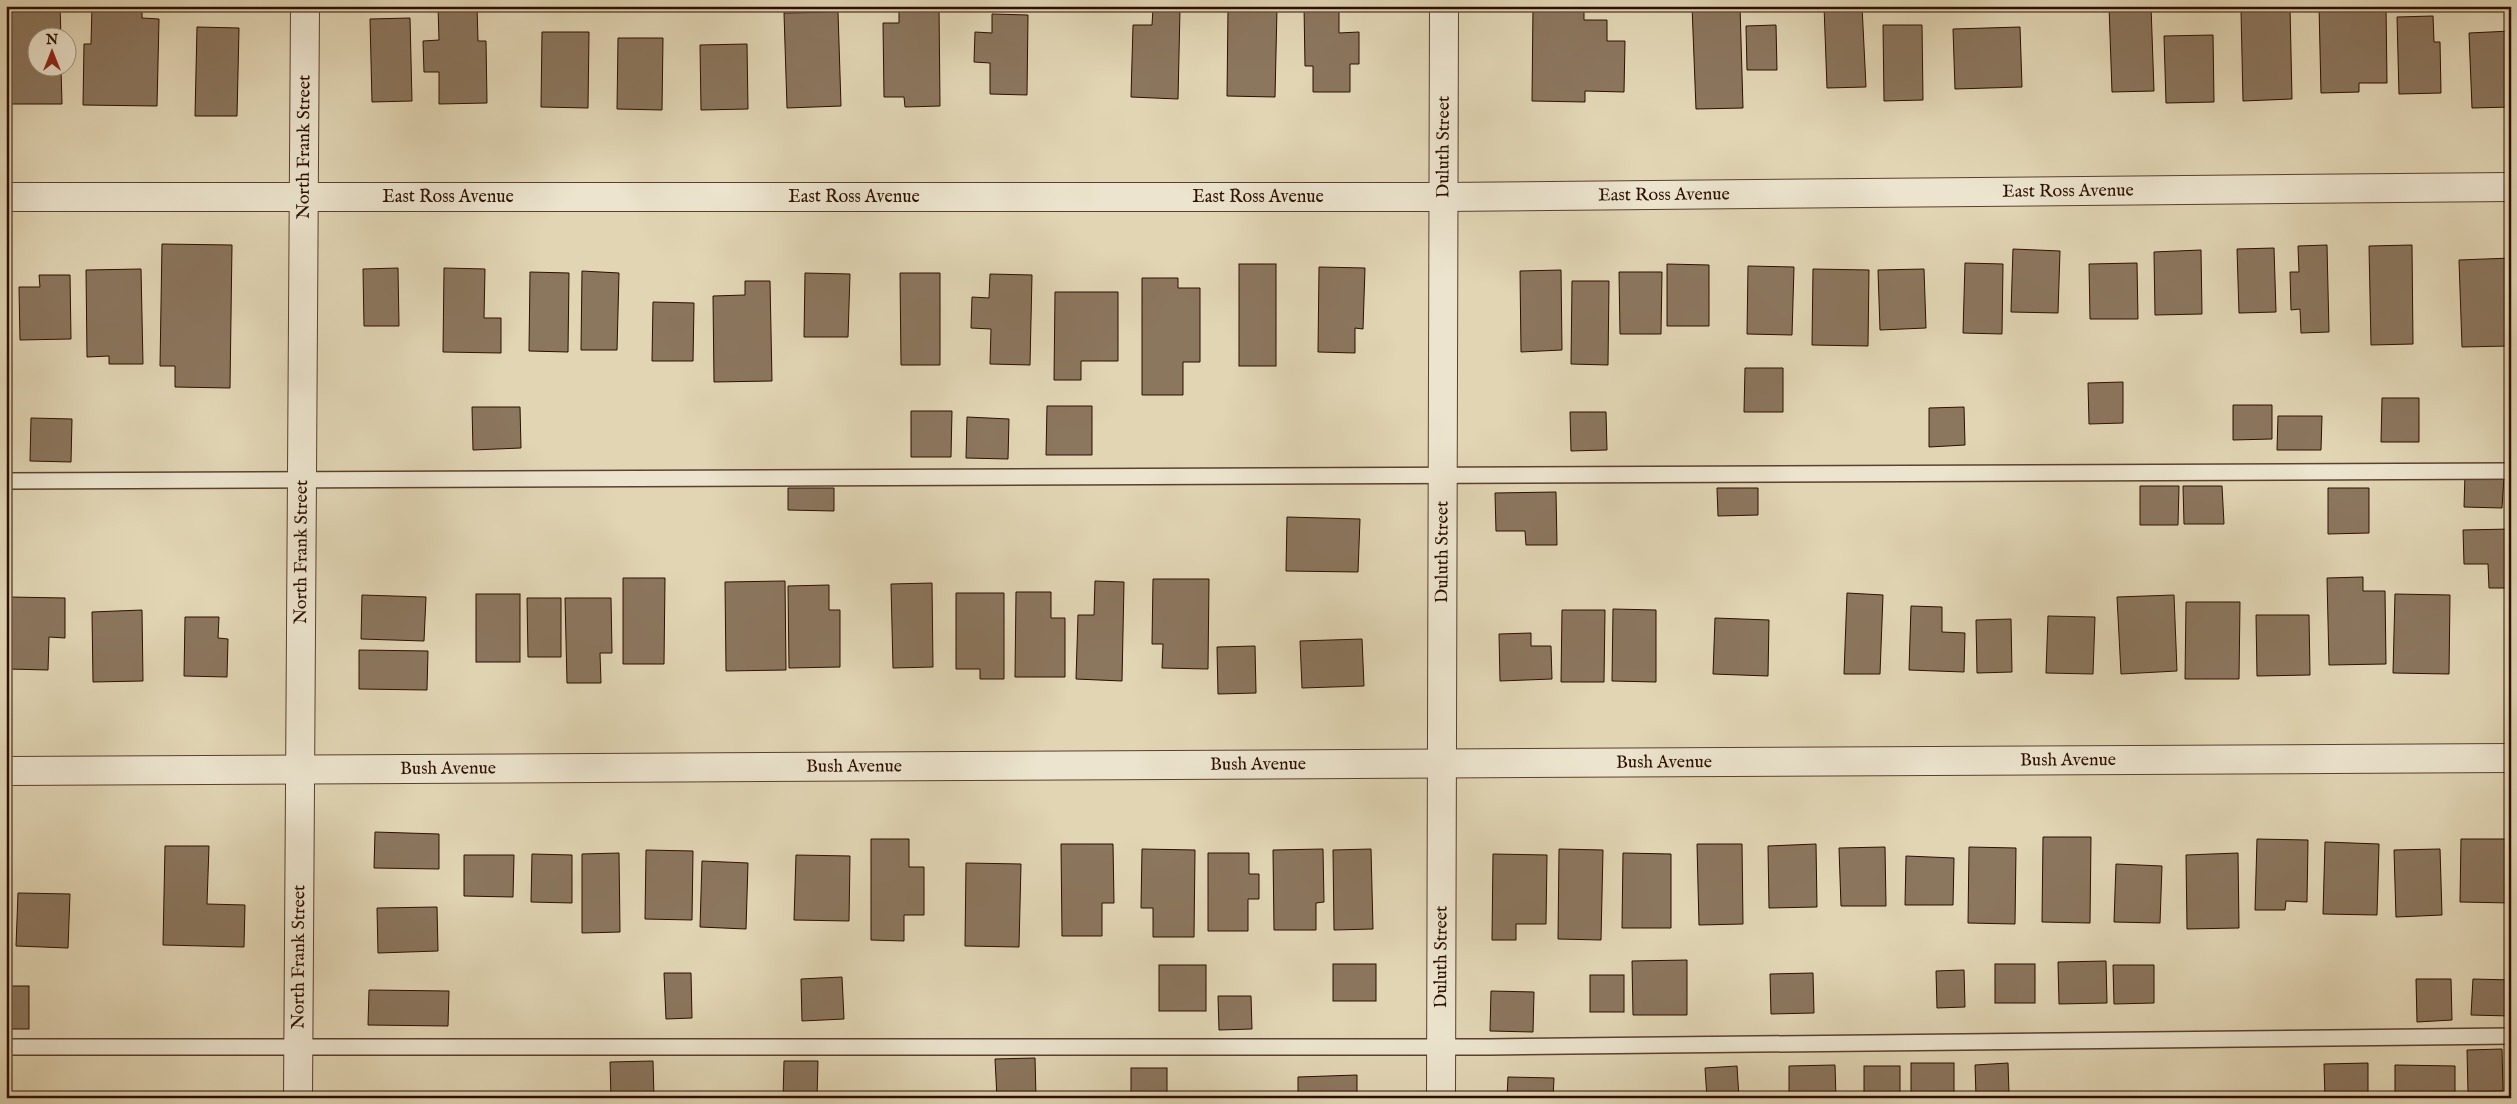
<svg xmlns="http://www.w3.org/2000/svg" width="2517" height="1104" font-family="'IM FELL English',serif">
	<rect width="100%" height="100%" fill="#e1d5b4"/>
	<filter id="stains"><feTurbulence type="fractalNoise" baseFrequency=".004" numOctaves="4"/><feColorMatrix values="0 0 0 0 .2 0 0 0 0 .09 0 0 0 0 .02 0 0 0 .5 -.17"/></filter>
	<radialGradient id="worn" r=".72"><stop offset=".6" stop-color="#630" stop-opacity="0"/><stop offset="1" stop-color="#630" stop-opacity=".3"/></radialGradient>
	<!-- building -->
	<g fill="#8b765e" stroke="#2d0f00">
		<path d="M 6,6 L 60,6 L 61,38 L 38,38 L 38,68 L 61,68 L 62,104 L 7,104 Z"/>
		<path d="M 92,6 L 142,6 L 142,18 L 159,19 L 157,106 L 83,105 L 84,44 L 91,44 Z"/>
		<path d="M 438,6 L 477,6 L 478,41 L 486,41 L 487,103 L 439,104 L 439,72 L 424,72 L 423,41 L 439,40 Z"/>
		<path d="M 899,6 L 939,6 L 940,106 L 905,107 L 904,97 L 884,97 L 883,23 L 899,23 Z"/>
		<path d="M 1304,6 L 1339,6 L 1339,33 L 1359,32 L 1359,64 L 1350,64 L 1350,92 L 1313,92 L 1313,66 L 1305,66 Z"/>
		<path d="M 1533,6 L 1584,6 L 1584,20 L 1607,20 L 1607,41 L 1625,41 L 1624,92 L 1585,91 L 1585,102 L 1532,101 Z"/>
		<path d="M 1692,6 L 1740,6 L 1743,108 L 1696,109 Z"/>
		<path d="M 1824,6 L 1862,6 L 1866,87 L 1827,88 Z"/>
		<path d="M 2109,6 L 2151,6 L 2154,91 L 2112,92 Z"/>
		<path d="M 2319,6 L 2386,6 L 2387,83 L 2359,83 L 2359,92 L 2321,93 Z"/>
		<path d="M 1153,8 L 1180,9 L 1178,99 L 1131,97 L 1133,25 L 1152,25 Z"/>
		<path d="M 1228,8 L 1277,8 L 1275,97 L 1227,96 Z"/>
		<path d="M 2290,8 L 2292,99 L 2243,101 L 2241,10 Z"/>
		<path d="M 838,12 L 841,106 L 787,108 L 784,13 Z"/>
		<path d="M 992,14 L 1028,15 L 1027,95 L 990,94 L 990,63 L 974,62 L 975,32 L 992,33 Z"/>
		<path d="M 2433,16 L 2434,42 L 2440,42 L 2441,93 L 2399,94 L 2397,17 Z"/>
		<path d="M 410,18 L 412,101 L 372,102 L 370,19 Z"/>
		<path d="M 1776,25 L 1777,70 L 1747,70 L 1746,26 Z"/>
		<path d="M 1883,25 L 1922,25 L 1923,100 L 1884,101 Z"/>
		<path d="M 197,27 L 239,28 L 237,116 L 195,116 Z"/>
		<path d="M 2020,27 L 2022,87 L 1955,89 L 1953,29 Z"/>
		<path d="M 2511,31 L 2511,107 L 2472,108 L 2469,33 Z"/>
		<path d="M 542,32 L 589,32 L 588,108 L 541,107 Z"/>
		<path d="M 2213,35 L 2214,102 L 2166,103 L 2164,36 Z"/>
		<path d="M 618,38 L 663,38 L 662,110 L 617,109 Z"/>
		<path d="M 747,44 L 748,109 L 701,110 L 700,45 Z"/>
		<path d="M 162,244 L 232,245 L 230,388 L 175,387 L 175,366 L 160,366 Z"/>
		<path d="M 2327,245 L 2329,332 L 2301,333 L 2300,309 L 2291,310 L 2290,272 L 2299,272 L 2298,246 Z"/>
		<path d="M 2412,245 L 2413,344 L 2371,345 L 2369,246 Z"/>
		<path d="M 2274,248 L 2276,312 L 2239,313 L 2237,249 Z"/>
		<path d="M 2013,249 L 2060,251 L 2058,313 L 2011,312 Z"/>
		<path d="M 2201,250 L 2202,314 L 2155,315 L 2154,252 Z"/>
		<path d="M 2511,258 L 2509,346 L 2462,347 L 2459,260 Z"/>
		<path d="M 1965,263 L 2003,264 L 2002,334 L 1963,333 Z"/>
		<path d="M 2137,263 L 2138,319 L 2090,319 L 2089,264 Z"/>
		<rect x="1239" y="264" width="37" height="102"/>
		<path d="M 1667,264 L 1709,265 L 1709,326 L 1667,326 Z"/>
		<path d="M 1748,266 L 1794,267 L 1792,335 L 1747,334 Z"/>
		<path d="M 1319,267 L 1365,268 L 1363,329 L 1355,328 L 1355,353 L 1318,352 Z"/>
		<path d="M 398,268 L 399,326 L 364,326 L 363,269 Z"/>
		<path d="M 444,268 L 485,269 L 484,318 L 501,318 L 501,353 L 443,352 Z"/>
		<path d="M 141,269 L 143,364 L 109,364 L 109,356 L 87,357 L 86,270 Z"/>
		<path d="M 1813,269 L 1869,270 L 1868,346 L 1812,345 Z"/>
		<path d="M 1924,269 L 1926,328 L 1880,330 L 1878,270 Z"/>
		<path d="M 1561,270 L 1562,350 L 1521,352 L 1520,271 Z"/>
		<path d="M 582,271 L 619,273 L 617,350 L 581,350 Z"/>
		<path d="M 530,272 L 569,273 L 568,352 L 529,351 Z"/>
		<path d="M 1619,272 L 1662,272 L 1661,334 L 1620,334 Z"/>
		<path d="M 805,273 L 850,274 L 848,337 L 804,337 Z"/>
		<path d="M 900,273 L 940,273 L 940,365 L 901,365 Z"/>
		<path d="M 990,274 L 1032,275 L 1030,365 L 990,364 L 991,329 L 971,328 L 972,297 L 989,298 Z"/>
		<path d="M 39,275 L 70,275 L 71,339 L 20,340 L 19,287 L 40,287 Z"/>
		<path d="M 1142,278 L 1178,278 L 1178,288 L 1200,288 L 1200,362 L 1183,362 L 1183,395 L 1142,395 Z"/>
		<path d="M 745,281 L 770,281 L 772,381 L 714,382 L 713,296 L 745,295 Z"/>
		<path d="M 1572,281 L 1609,281 L 1608,365 L 1571,364 Z"/>
		<path d="M 1055,292 L 1118,292 L 1118,361 L 1081,361 L 1081,380 L 1054,380 Z"/>
		<path d="M 653,302 L 694,303 L 693,361 L 652,361 Z"/>
		<path d="M 1745,368 L 1783,368 L 1783,412 L 1744,412 Z"/>
		<path d="M 2123,382 L 2123,423 L 2089,424 L 2088,383 Z"/>
		<path d="M 2382,398 L 2419,398 L 2419,442 L 2381,442 Z"/>
		<path d="M 2233,405 L 2272,405 L 2272,439 L 2233,440 Z"/>
		<path d="M 1047,406 L 1092,406 L 1092,455 L 1046,455 Z"/>
		<path d="M 472,407 L 520,407 L 521,448 L 473,450 Z"/>
		<path d="M 1964,407 L 1965,445 L 1929,447 L 1929,408 Z"/>
		<path d="M 911,411 L 952,411 L 951,457 L 911,457 Z"/>
		<path d="M 1570,412 L 1606,412 L 1607,450 L 1571,451 Z"/>
		<path d="M 2278,416 L 2322,416 L 2321,450 L 2277,450 Z"/>
		<path d="M 967,417 L 1009,419 L 1008,459 L 966,458 Z"/>
		<path d="M 31,418 L 72,419 L 71,462 L 30,461 Z"/>
		<path d="M 2465,474 L 2504,476 L 2502,508 L 2464,507 Z"/>
		<path d="M 2140,486 L 2179,486 L 2178,525 L 2140,525 Z"/>
		<path d="M 2183,486 L 2222,486 L 2224,524 L 2184,524 Z"/>
		<path d="M 788,488 L 834,488 L 834,511 L 788,510 Z"/>
		<path d="M 1717,488 L 1758,488 L 1758,515 L 1718,516 Z"/>
		<path d="M 2328,488 L 2369,488 L 2369,533 L 2328,534 Z"/>
		<path d="M 1556,492 L 1557,545 L 1526,545 L 1525,531 L 1496,531 L 1495,493 Z"/>
		<path d="M 1287,517 L 1360,519 L 1358,572 L 1286,571 Z"/>
		<path d="M 2511,529 L 2511,588 L 2489,588 L 2488,564 L 2464,564 L 2463,530 Z"/>
		<path d="M 2363,577 L 2363,591 L 2385,591 L 2386,664 L 2329,665 L 2327,578 Z"/>
		<path d="M 623,578 L 665,578 L 664,664 L 623,664 Z"/>
		<path d="M 1153,579 L 1209,579 L 1208,669 L 1162,668 L 1163,644 L 1152,644 Z"/>
		<path d="M 785,581 L 786,670 L 726,671 L 725,582 Z"/>
		<path d="M 1095,581 L 1124,582 L 1122,681 L 1076,679 L 1078,615 L 1094,615 Z"/>
		<path d="M 932,583 L 933,667 L 893,668 L 891,584 Z"/>
		<path d="M 829,585 L 829,610 L 840,610 L 840,667 L 789,668 L 788,586 Z"/>
		<path d="M 1016,592 L 1051,592 L 1051,618 L 1065,618 L 1065,677 L 1015,677 Z"/>
		<path d="M 956,593 L 1004,593 L 1004,679 L 980,679 L 980,669 L 956,669 Z"/>
		<path d="M 1847,593 L 1883,595 L 1880,674 L 1844,674 Z"/>
		<rect x="476" y="594" width="44" height="68"/>
		<path d="M 2395,594 L 2450,595 L 2449,674 L 2393,673 Z"/>
		<path d="M 362,595 L 426,597 L 424,641 L 361,639 Z"/>
		<path d="M 2174,595 L 2177,671 L 2121,674 L 2117,597 Z"/>
		<path d="M 10,597 L 65,598 L 65,638 L 49,637 L 48,670 L 8,669 Z"/>
		<path d="M 527,598 L 561,598 L 561,657 L 528,657 Z"/>
		<path d="M 565,598 L 611,598 L 612,653 L 600,653 L 601,683 L 567,683 Z"/>
		<path d="M 2186,602 L 2240,602 L 2239,679 L 2185,679 Z"/>
		<path d="M 1911,606 L 1942,607 L 1942,632 L 1965,633 L 1964,672 L 1909,670 Z"/>
		<path d="M 1613,609 L 1656,610 L 1656,682 L 1612,681 Z"/>
		<path d="M 142,610 L 143,681 L 93,682 L 92,612 Z"/>
		<path d="M 1562,610 L 1605,610 L 1604,682 L 1561,682 Z"/>
		<path d="M 2256,615 L 2309,615 L 2310,675 L 2257,676 Z"/>
		<path d="M 2048,616 L 2095,617 L 2093,674 L 2046,673 Z"/>
		<path d="M 185,617 L 219,617 L 218,638 L 228,639 L 227,677 L 184,676 Z"/>
		<path d="M 1715,618 L 1769,620 L 1768,676 L 1713,674 Z"/>
		<path d="M 2011,619 L 2012,672 L 1977,673 L 1976,620 Z"/>
		<path d="M 1531,633 L 1531,646 L 1551,646 L 1552,679 L 1500,681 L 1499,634 Z"/>
		<path d="M 1362,639 L 1364,686 L 1302,688 L 1300,641 Z"/>
		<path d="M 1255,646 L 1256,693 L 1218,694 L 1217,647 Z"/>
		<path d="M 359,650 L 428,651 L 427,690 L 359,689 Z"/>
		<path d="M 375,832 L 439,834 L 439,869 L 374,868 Z"/>
		<path d="M 2043,837 L 2091,837 L 2090,923 L 2042,922 Z"/>
		<path d="M 871,839 L 909,839 L 909,867 L 924,867 L 924,915 L 904,915 L 904,941 L 871,940 Z"/>
		<path d="M 2257,839 L 2308,840 L 2307,902 L 2286,901 L 2285,910 L 2255,910 Z"/>
		<path d="M 2461,839 L 2511,839 L 2511,903 L 2460,902 Z"/>
		<path d="M 2325,842 L 2379,844 L 2377,915 L 2323,914 Z"/>
		<path d="M 1061,844 L 1113,844 L 1114,903 L 1102,903 L 1102,936 L 1062,936 Z"/>
		<path d="M 1697,844 L 1742,844 L 1743,924 L 1699,925 Z"/>
		<path d="M 1816,844 L 1817,907 L 1769,908 L 1768,846 Z"/>
		<path d="M 165,846 L 209,846 L 207,904 L 245,905 L 244,947 L 163,945 Z"/>
		<path d="M 1885,847 L 1886,906 L 1841,906 L 1839,848 Z"/>
		<path d="M 1969,847 L 2016,848 L 2015,924 L 1968,923 Z"/>
		<path d="M 1142,849 L 1195,850 L 1194,937 L 1153,937 L 1153,908 L 1141,908 Z"/>
		<path d="M 1323,849 L 1324,902 L 1316,903 L 1316,930 L 1274,930 L 1273,850 Z"/>
		<path d="M 1371,849 L 1373,929 L 1334,930 L 1333,850 Z"/>
		<path d="M 1559,849 L 1603,850 L 1601,940 L 1558,939 Z"/>
		<path d="M 2440,849 L 2442,915 L 2396,917 L 2394,850 Z"/>
		<path d="M 646,850 L 693,851 L 692,920 L 645,919 Z"/>
		<path d="M 619,853 L 620,932 L 582,933 L 582,854 Z"/>
		<path d="M 1208,853 L 1249,853 L 1249,874 L 1259,874 L 1259,899 L 1248,899 L 1248,931 L 1208,931 Z"/>
		<path d="M 1623,853 L 1671,854 L 1671,928 L 1622,928 Z"/>
		<path d="M 2238,853 L 2239,928 L 2187,929 L 2186,855 Z"/>
		<path d="M 532,854 L 572,855 L 572,903 L 531,902 Z"/>
		<path d="M 1493,854 L 1547,855 L 1546,924 L 1516,924 L 1516,940 L 1492,940 Z"/>
		<path d="M 464,855 L 514,855 L 513,897 L 464,896 Z"/>
		<path d="M 796,855 L 850,856 L 849,921 L 794,920 Z"/>
		<path d="M 1906,856 L 1954,858 L 1953,905 L 1905,905 Z"/>
		<path d="M 702,861 L 748,863 L 746,929 L 700,927 Z"/>
		<path d="M 966,863 L 1021,864 L 1019,947 L 965,946 Z"/>
		<path d="M 2116,864 L 2162,866 L 2160,923 L 2114,922 Z"/>
		<path d="M 18,893 L 70,894 L 68,948 L 16,946 Z"/>
		<path d="M 437,907 L 438,951 L 378,953 L 377,908 Z"/>
		<path d="M 1687,960 L 1687,1015 L 1633,1015 L 1632,961 Z"/>
		<path d="M 2106,961 L 2107,1003 L 2059,1004 L 2058,962 Z"/>
		<rect x="1333" y="964" width="43" height="37"/>
		<rect x="1995" y="964" width="40" height="39"/>
		<rect x="1159" y="965" width="47" height="46"/>
		<path d="M 2113,965 L 2154,965 L 2154,1003 L 2114,1004 Z"/>
		<path d="M 1964,970 L 1965,1007 L 1937,1008 L 1936,971 Z"/>
		<path d="M 664,973 L 691,973 L 692,1018 L 666,1019 Z"/>
		<path d="M 1813,973 L 1814,1013 L 1771,1014 L 1770,974 Z"/>
		<rect x="1590" y="975" width="34" height="37"/>
		<path d="M 842,977 L 844,1019 L 802,1021 L 801,979 Z"/>
		<path d="M 2416,979 L 2451,979 L 2452,1020 L 2417,1022 Z"/>
		<path d="M 2473,979 L 2511,980 L 2510,1016 L 2471,1015 Z"/>
		<rect x="6" y="986" width="23" height="43"/>
		<path d="M 369,990 L 449,991 L 448,1026 L 368,1025 Z"/>
		<path d="M 1491,991 L 1534,992 L 1533,1032 L 1490,1031 Z"/>
		<path d="M 1218,996 L 1251,996 L 1252,1029 L 1219,1030 Z"/>
		<path d="M 2502,1049 L 2503,1091 L 2468,1092 L 2467,1050 Z"/>
		<path d="M 1035,1058 L 1036,1098 L 997,1098 L 995,1059 Z"/>
		<path d="M 653,1061 L 654,1098 L 611,1098 L 610,1062 Z"/>
		<path d="M 784,1061 L 818,1061 L 817,1098 L 783,1098 Z"/>
		<rect x="1911" y="1063" width="43" height="35"/>
		<path d="M 2008,1063 L 2009,1094 L 1976,1096 L 1975,1065 Z"/>
		<path d="M 2368,1063 L 2368,1098 L 2325,1098 L 2324,1064 Z"/>
		<path d="M 1835,1065 L 1836,1098 L 1789,1098 L 1789,1066 Z"/>
		<path d="M 2395,1065 L 2455,1066 L 2455,1098 L 2395,1098 Z"/>
		<path d="M 1737,1066 L 1739,1098 L 1707,1098 L 1705,1068 Z"/>
		<rect x="1864" y="1066" width="36" height="32"/>
		<rect x="1131" y="1068" width="36" height="30"/>
		<path d="M 1357,1075 L 1357,1098 L 1298,1098 L 1298,1077 Z"/>
		<path d="M 1508,1077 L 1554,1078 L 1553,1098 L 1507,1098 Z"/>
	</g>
	<g fill="none" stroke-linecap="round" stroke-linejoin="round">
		<!-- service casing -->
		<g stroke="#5a402d" stroke-width="18">
			<g id="service">
				<path d="M 6,481 L 2511,471"/>
				<path d="M 6,1047 L 1489,1047 L 2511,1036"/>
			</g>
		</g>
		<!-- minor casing -->
		<g stroke="#5a402d" stroke-width="30">
			<g id="minor">
				<path id="s1" d="M 6,197 L 1443,197 L 2511,187"/>
				<path id="s2" d="M 6,771 L 2511,758"/>
				<path id="s3" d="M 298,1098 L 305,6"/>
				<path id="s4" d="M 1441,1098 L 1444,6"/>
			</g>
		</g>
		<!-- service -->
		<use href="#service" stroke="#ece4ce" stroke-width="15"/>
		<!-- minor -->
		<use href="#minor" stroke="#ece4ce" stroke-width="28"/>
	</g>
	<g text-anchor="middle" dominant-baseline="central" stroke-width="4.5" stroke-linejoin="round" paint-order="stroke">
		<!-- street labels -->
		<g font-size="18" fill="#2d0f00" stroke="#ece4ce">
			<text stroke="none"><textPath href="#s3" startOffset="951">North Frank Street</textPath></text>
			<text stroke="none"><textPath href="#s4" startOffset="951">Duluth Street</textPath></text>
			<text stroke="none"><textPath href="#s1" startOffset="2062">East Ross Avenue</textPath></text>
			<text stroke="none"><textPath href="#s1" startOffset="1658">East Ross Avenue</textPath></text>
			<text stroke="none"><textPath href="#s1" startOffset="442">East Ross Avenue</textPath></text>
			<text stroke="none"><textPath href="#s1" startOffset="848">East Ross Avenue</textPath></text>
			<text stroke="none"><textPath href="#s1" startOffset="1252">East Ross Avenue</textPath></text>
			<text stroke="none"><textPath href="#s3" startOffset="546">North Frank Street</textPath></text>
			<text stroke="none"><textPath href="#s4" startOffset="546">Duluth Street</textPath></text>
			<text stroke="none"><textPath href="#s2" startOffset="2062">Bush Avenue</textPath></text>
			<text stroke="none"><textPath href="#s2" startOffset="1658">Bush Avenue</textPath></text>
			<text stroke="none"><textPath href="#s2" startOffset="1252">Bush Avenue</textPath></text>
			<text stroke="none"><textPath href="#s2" startOffset="848">Bush Avenue</textPath></text>
			<text stroke="none"><textPath href="#s2" startOffset="442">Bush Avenue</textPath></text>
			<text stroke="none"><textPath href="#s3" startOffset="141">North Frank Street</textPath></text>
			<text stroke="none"><textPath href="#s4" startOffset="141">Duluth Street</textPath></text>
		</g>
	</g>
	<!-- margin -->
	<rect width="2517" height="1104" fill="none" stroke="#e1d5b4" stroke-width="25"/>
	<rect x="8" y="8" width="2502" height="1089" fill="none" stroke="#2d0f00" stroke-width="2.5"/>
	<rect x="12" y="12" width="2492" height="1079" fill="none" stroke="#2d0f00"/>
	<!-- north arrow -->
	<g transform="translate(52 52)"><circle r="24" fill="#ece4ce" stroke="#a08f7c"/>
	<path d="M0-4L9 19L0 12L-9 19Z" fill="#8f2418"/>
	<text y="-8" font-size="14" font-weight="bold" text-anchor="middle" fill="#2d0f00">N</text>
	</g>
	<rect width="100%" height="100%" filter="url(#stains)"/>
	<rect width="100%" height="100%" fill="url(#worn)"/>
</svg>
